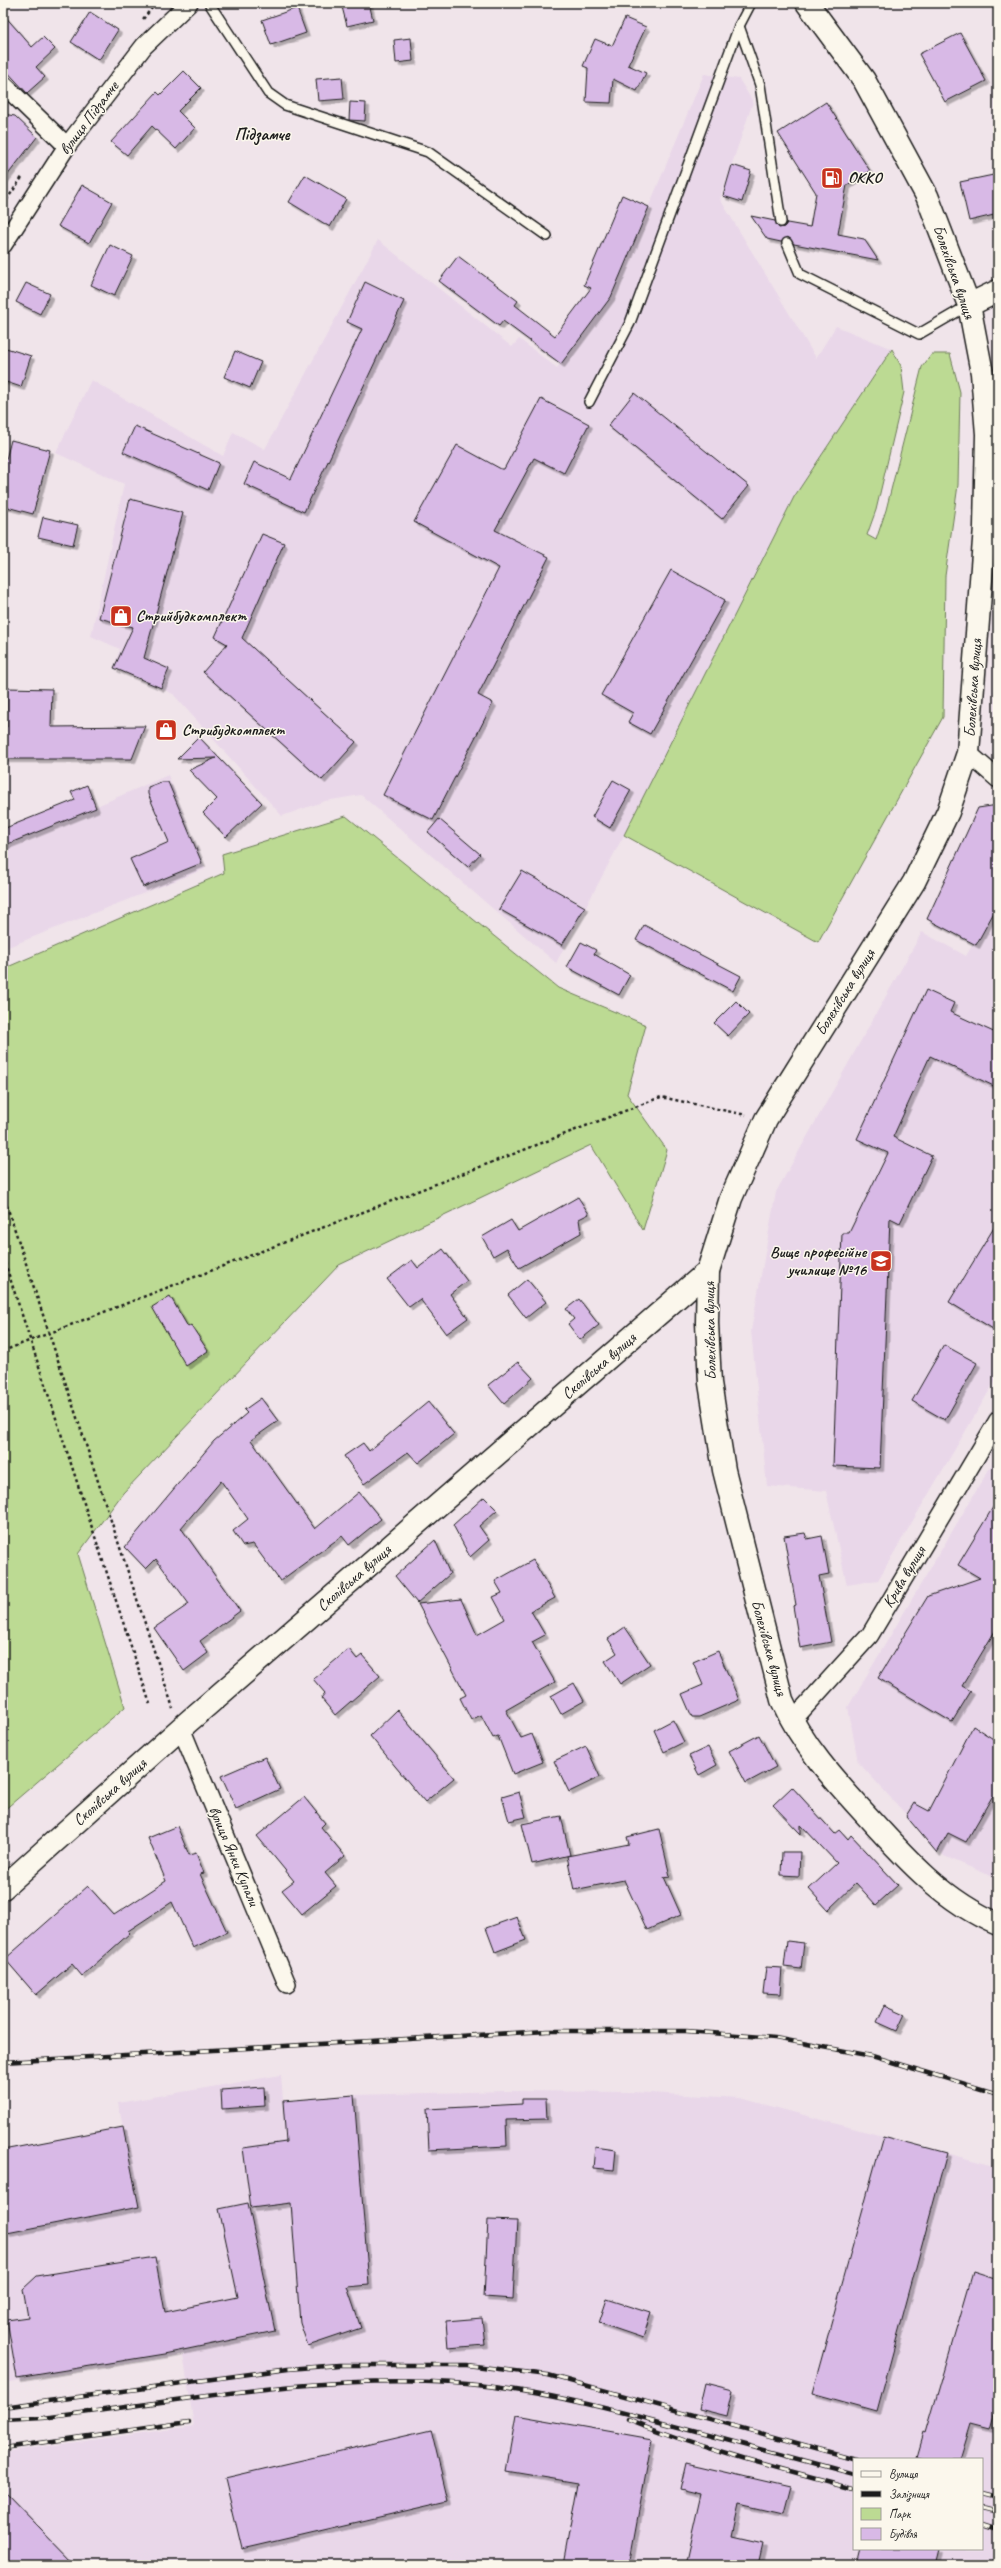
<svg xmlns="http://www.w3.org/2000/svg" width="1001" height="2568" font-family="Caveat,sans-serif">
	<defs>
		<filter id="shadow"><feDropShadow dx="3.5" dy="3.5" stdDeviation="0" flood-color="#0004"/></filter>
	</defs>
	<rect width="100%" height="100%" fill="#f0e4ea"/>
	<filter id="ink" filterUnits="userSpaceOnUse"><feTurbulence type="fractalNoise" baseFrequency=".025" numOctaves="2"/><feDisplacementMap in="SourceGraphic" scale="8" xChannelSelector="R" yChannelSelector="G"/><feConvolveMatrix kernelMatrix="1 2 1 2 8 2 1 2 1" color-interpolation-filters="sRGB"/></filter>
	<g filter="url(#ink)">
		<!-- built -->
		<g fill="#e9d7e9" fill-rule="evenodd">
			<path d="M 704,74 L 739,79 L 753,102 L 720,199 L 816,358 L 836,326 L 892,349 L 794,497 L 624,835 L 556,963 L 361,795 L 325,801 L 282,816 L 173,694 L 114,666 L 120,649 L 91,636 L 124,484 L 56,453 L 91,380 L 223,456 L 233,432 L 265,449 L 378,240 L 512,347 L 519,339 L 557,368 L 611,297 Z"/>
			<path d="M 168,775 L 205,869 L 3,949 L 3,847 Z"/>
			<path d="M 998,901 L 998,1376 L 878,1580 L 847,1585 L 826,1491 L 767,1486 L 751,1331 L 776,1192 L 922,932 L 966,956 Z"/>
			<path d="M 998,1454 L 998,1879 L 944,1856 L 858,1762 L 848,1707 Z"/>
			<path d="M 281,2075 L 283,2101 L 354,2095 L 505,2091 L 632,2092 L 740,2098 L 998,2167 L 998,2565 L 3,2565 L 3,2452 L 194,2426 L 183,2354 L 3,2383 L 3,2150 L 123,2127 L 118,2103 ZM 854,2459 L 982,2459 L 982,2549 L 854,2549 Z"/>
		</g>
		<!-- green -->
		<g fill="#bcda93" stroke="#6c7b58">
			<path d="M 892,349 L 901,366 L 904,392 L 876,510 L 867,535 L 876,540 L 886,510 L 922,367 L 932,354 L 950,354 L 960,392 L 958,485 L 945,576 L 943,717 L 818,942 L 624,835 L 794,497 Z"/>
			<path d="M 346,816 L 558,988 L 646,1025 L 627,1094 L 667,1150 L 643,1230 L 591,1145 L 339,1265 L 123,1493 L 78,1554 L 125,1707 L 3,1811 L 3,969 L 224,873 L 222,854 Z"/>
		</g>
		<!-- building -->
		<g fill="#d8b9e6" stroke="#1c1c1c" filter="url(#shadow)">
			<path d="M 341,3 L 369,3 L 373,20 L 347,26 Z"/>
			<path d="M 297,8 L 306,33 L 271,45 L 262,20 Z"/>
			<path d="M 90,12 L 118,30 L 99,60 L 71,42 Z"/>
			<path d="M 3,14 L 32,47 L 43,37 L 55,49 L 36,67 L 45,77 L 27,93 L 3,67 Z"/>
			<path d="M 625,18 L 646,27 L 628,65 L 646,73 L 637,91 L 613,79 L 611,103 L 586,102 L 588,68 L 583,66 L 595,39 L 612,46 Z"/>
			<path d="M 960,33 L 986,81 L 945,102 L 919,54 Z"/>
			<path d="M 411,38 L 413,61 L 396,63 L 394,40 Z"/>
			<path d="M 184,71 L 201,88 L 178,111 L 195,128 L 176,149 L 152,126 L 127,155 L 111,142 L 157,92 L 160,95 Z"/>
			<path d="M 342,77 L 344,99 L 318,101 L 316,79 Z"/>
			<path d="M 350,102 L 366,103 L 365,121 L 349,120 Z"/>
			<path d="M 826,102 L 870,171 L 847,185 L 838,234 L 864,239 L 878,260 L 794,244 L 788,237 L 781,242 L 767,239 L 751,216 L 775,221 L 779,228 L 784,227 L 787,223 L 810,227 L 816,193 L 778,133 Z"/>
			<path d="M 3,114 L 15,116 L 37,137 L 3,181 Z"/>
			<path d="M 732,165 L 751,171 L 742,202 L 723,196 Z"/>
			<path d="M 998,174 L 998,214 L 969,221 L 960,182 Z"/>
			<path d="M 305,175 L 346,199 L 330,227 L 289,202 Z"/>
			<path d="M 82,185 L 112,202 L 89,243 L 58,226 Z"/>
			<path d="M 622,195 L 649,207 L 611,297 L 561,364 L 503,321 L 499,326 L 439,281 L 458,256 L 518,301 L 515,305 L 555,336 L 591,288 L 584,285 Z"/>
			<path d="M 110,245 L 133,256 L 114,296 L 91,285 Z"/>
			<path d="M 365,282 L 404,301 L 304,512 L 244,484 L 254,462 L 291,479 L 362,329 L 347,322 Z"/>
			<path d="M 26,283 L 50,294 L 40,314 L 16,302 Z"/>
			<path d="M 3,347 L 31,356 L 21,387 L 3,381 Z"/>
			<path d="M 235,351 L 261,362 L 250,388 L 224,377 Z"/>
			<path d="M 634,393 L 749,486 L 722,519 L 608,426 Z"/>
			<path d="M 541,399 L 589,424 L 564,473 L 534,458 L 495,530 L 549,557 L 478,695 L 493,703 L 433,820 L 383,795 L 499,568 L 414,522 L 457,445 L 501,469 L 504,469 Z"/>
			<path d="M 135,426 L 219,463 L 208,490 L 123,452 Z"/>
			<path d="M 11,440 L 50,450 L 33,514 L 3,506 L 3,471 Z"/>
			<path d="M 130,499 L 183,513 L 144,658 L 169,669 L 161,688 L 114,668 L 133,627 L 99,618 Z"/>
			<path d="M 43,517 L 78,525 L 73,545 L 38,537 Z"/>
			<path d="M 262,534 L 284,543 L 242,638 L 356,742 L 322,780 L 203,672 L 227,644 L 215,637 Z"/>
			<path d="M 671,570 L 725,600 L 650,734 L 628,722 L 633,713 L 601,695 Z"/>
			<path d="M 7,688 L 52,689 L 51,727 L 145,726 L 132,759 L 3,759 L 3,727 L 7,727 Z"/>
			<path d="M 199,737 L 262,803 L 226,837 L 203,813 L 217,799 L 189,770 L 216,758 L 177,759 Z"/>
			<path d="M 613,780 L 631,790 L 610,828 L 592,817 Z"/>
			<path d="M 161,782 L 168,782 L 202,863 L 143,887 L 130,859 L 169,842 L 148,794 L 148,787 Z"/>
			<path d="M 87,785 L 96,808 L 3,846 L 3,829 L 75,800 L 71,792 Z"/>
			<path d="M 998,805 L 998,905 L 976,945 L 927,919 L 978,808 Z"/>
			<path d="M 439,819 L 480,854 L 468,867 L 428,832 Z"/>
			<path d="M 522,871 L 585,907 L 562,945 L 499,909 Z"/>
			<path d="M 644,925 L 741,976 L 733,991 L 636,940 Z"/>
			<path d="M 581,942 L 596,950 L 594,954 L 630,975 L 619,995 L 567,967 Z"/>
			<path d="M 926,990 L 954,1003 L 950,1012 L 998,1034 L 998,1088 L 930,1056 L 893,1137 L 932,1156 L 900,1223 L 890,1218 L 880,1468 L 833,1466 L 842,1233 L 849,1233 L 888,1153 L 857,1139 Z"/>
			<path d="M 736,1001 L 749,1014 L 728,1036 L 714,1023 Z"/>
			<path d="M 578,1197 L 589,1214 L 579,1219 L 581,1233 L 519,1268 L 507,1248 L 493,1256 L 482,1237 L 511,1220 L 518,1231 Z"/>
			<path d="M 998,1221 L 998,1332 L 949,1302 Z"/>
			<path d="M 443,1249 L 467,1281 L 450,1294 L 468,1318 L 446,1334 L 420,1299 L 409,1307 L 387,1279 L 412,1260 L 418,1268 Z"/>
			<path d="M 527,1279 L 546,1302 L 526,1318 L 508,1295 Z"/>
			<path d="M 170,1296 L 188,1327 L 191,1325 L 208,1351 L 186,1366 L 152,1307 Z"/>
			<path d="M 579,1299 L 599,1325 L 580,1340 L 568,1324 L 574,1319 L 566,1309 Z"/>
			<path d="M 944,1345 L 977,1363 L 945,1420 L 912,1401 Z"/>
			<path d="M 518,1362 L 533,1378 L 504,1404 L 488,1385 Z"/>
			<path d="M 261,1398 L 278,1421 L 251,1440 L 315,1529 L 359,1492 L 381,1519 L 349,1545 L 342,1536 L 280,1581 L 253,1544 L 243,1546 L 233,1531 L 248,1519 L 221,1481 L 181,1528 L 240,1611 L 200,1641 L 208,1653 L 184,1671 L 154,1628 L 189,1604 L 156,1559 L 146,1569 L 125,1547 L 214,1441 L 247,1413 L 244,1410 Z"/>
			<path d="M 428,1402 L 454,1434 L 418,1463 L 408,1452 L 364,1484 L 344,1456 L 363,1443 L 369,1451 Z"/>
			<path d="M 484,1497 L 497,1510 L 479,1526 L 489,1540 L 470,1557 L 453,1525 Z"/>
			<path d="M 998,1499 L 998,1626 L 962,1686 L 971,1691 L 952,1722 L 878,1678 L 928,1596 L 980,1578 L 958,1565 Z"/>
			<path d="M 805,1533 L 807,1539 L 822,1536 L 829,1574 L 819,1576 L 831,1642 L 800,1648 L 793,1606 L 796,1605 L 784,1536 Z"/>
			<path d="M 435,1540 L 450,1574 L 417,1603 L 395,1576 Z"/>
			<path d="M 533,1560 L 555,1598 L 531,1611 L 545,1635 L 532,1642 L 555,1682 L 506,1710 L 521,1738 L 532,1734 L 543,1762 L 513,1774 L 498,1736 L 493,1738 L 481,1715 L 471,1720 L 460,1698 L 466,1695 L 418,1604 L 461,1599 L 477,1635 L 505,1619 L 493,1597 L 502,1593 L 495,1581 Z"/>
			<path d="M 625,1627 L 650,1664 L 620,1684 L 605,1661 L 617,1653 L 608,1639 Z"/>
			<path d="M 349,1649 L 357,1659 L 362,1655 L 380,1676 L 335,1715 L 321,1698 L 325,1693 L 313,1679 Z"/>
			<path d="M 718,1651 L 739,1700 L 699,1717 L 692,1717 L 682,1694 L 703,1685 L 693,1662 Z"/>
			<path d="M 574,1683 L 584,1701 L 561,1714 L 551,1696 Z"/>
			<path d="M 397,1710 L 454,1778 L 425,1802 L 370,1736 Z"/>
			<path d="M 673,1720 L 684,1742 L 664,1752 L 654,1730 Z"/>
			<path d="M 973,1726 L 998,1742 L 998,1801 L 992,1797 L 966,1842 L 948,1833 L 937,1853 L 906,1816 L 914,1803 L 929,1811 Z"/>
			<path d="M 759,1735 L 776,1767 L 746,1783 L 729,1751 Z"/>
			<path d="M 586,1746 L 600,1777 L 569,1792 L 554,1761 Z"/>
			<path d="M 708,1747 L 717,1765 L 699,1775 L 689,1756 Z"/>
			<path d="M 265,1757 L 280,1789 L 236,1809 L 221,1776 Z"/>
			<path d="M 792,1787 L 835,1834 L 840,1830 L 848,1839 L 851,1835 L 898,1885 L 876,1905 L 856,1883 L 828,1910 L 809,1889 L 837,1863 L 801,1825 L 801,1834 L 773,1805 Z"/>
			<path d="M 519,1792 L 526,1817 L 509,1821 L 502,1797 Z"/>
			<path d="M 304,1797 L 325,1823 L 321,1827 L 345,1856 L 325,1873 L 336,1886 L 302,1914 L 282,1890 L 294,1881 L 257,1836 Z"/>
			<path d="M 561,1816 L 570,1855 L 532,1864 L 522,1824 Z"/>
			<path d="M 177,1826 L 189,1855 L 196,1853 L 204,1873 L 200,1874 L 227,1932 L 193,1948 L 172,1902 L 128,1931 L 130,1933 L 82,1976 L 72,1964 L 36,1995 L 5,1959 L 88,1886 L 114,1915 L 166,1881 L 148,1838 Z"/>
			<path d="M 659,1829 L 670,1876 L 664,1877 L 681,1915 L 647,1930 L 624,1880 L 574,1890 L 567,1856 L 629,1844 L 627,1837 Z"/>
			<path d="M 782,1852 L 800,1852 L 799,1876 L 781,1875 Z"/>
			<path d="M 517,1917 L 526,1940 L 495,1952 L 486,1928 Z"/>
			<path d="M 787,1941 L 804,1943 L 801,1969 L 784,1967 Z"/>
			<path d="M 766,1967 L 782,1968 L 780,1994 L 763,1993 Z"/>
			<path d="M 885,2005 L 905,2014 L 897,2031 L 877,2022 Z"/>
			<path d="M 264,2087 L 265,2106 L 222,2109 L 221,2090 Z"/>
			<path d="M 354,2095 L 369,2285 L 347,2287 L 361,2328 L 308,2346 L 300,2323 L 291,2203 L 251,2208 L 243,2148 L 286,2142 L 283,2101 Z"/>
			<path d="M 522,2099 L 546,2099 L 547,2119 L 506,2120 L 507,2146 L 429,2150 L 427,2109 L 522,2104 Z"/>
			<path d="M 123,2127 L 139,2207 L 7,2233 L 3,2213 L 3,2150 Z"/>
			<path d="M 883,2136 L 947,2153 L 877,2411 L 812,2393 Z"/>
			<path d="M 595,2147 L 616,2150 L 614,2170 L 593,2168 Z"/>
			<path d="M 248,2203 L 275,2331 L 164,2354 L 17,2378 L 7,2320 L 28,2317 L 23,2289 L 37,2276 L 155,2257 L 165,2312 L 238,2297 L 219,2209 Z"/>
			<path d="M 488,2220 L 517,2221 L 513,2299 L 484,2297 Z"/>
			<path d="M 973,2272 L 998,2280 L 998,2400 L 990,2428 L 971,2423 L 960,2459 L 928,2459 L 917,2456 L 924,2432 L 926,2433 Z"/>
			<path d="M 607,2299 L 651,2313 L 643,2338 L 599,2323 Z"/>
			<path d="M 482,2318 L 485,2345 L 448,2348 L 446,2321 Z"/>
			<path d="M 705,2383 L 733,2390 L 727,2416 L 699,2409 Z"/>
			<path d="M 516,2415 L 652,2439 L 629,2565 L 563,2565 L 578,2483 L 506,2471 Z"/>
			<path d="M 431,2430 L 448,2501 L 242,2549 L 225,2478 Z"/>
			<path d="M 686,2463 L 790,2487 L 783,2514 L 739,2504 L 732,2536 L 763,2543 L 758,2565 L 685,2565 L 701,2494 L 680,2489 Z"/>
			<path d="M 3,2491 L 75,2565 L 3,2565 Z"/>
			<path d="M 862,2549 L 937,2549 L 933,2565 L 858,2565 Z"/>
		</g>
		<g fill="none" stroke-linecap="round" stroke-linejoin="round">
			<!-- service casing -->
			<g stroke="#1c1c1c" stroke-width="12">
				<g id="service">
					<path d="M 209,3 L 268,93 L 285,105 L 428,152 L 547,236"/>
					<path d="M 739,26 L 760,85 L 781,222"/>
					<path d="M 787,243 L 800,274 L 919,334 L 969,305"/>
					<path d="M 589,402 L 630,323 L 739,26 L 751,3"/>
				</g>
			</g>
			<!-- minor casing -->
			<g stroke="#1c1c1c" stroke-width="20">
				<g id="minor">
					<path d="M 3,84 L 67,146"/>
					<path d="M 3,245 L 67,146 L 144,46 L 189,3"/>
					<path d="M 968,753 L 998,779"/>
					<path d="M 792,1721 L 870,1635 L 998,1420"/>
					<path d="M 181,1728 L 287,1984"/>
				</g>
			</g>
			<!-- tertiary casing -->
			<g stroke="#1c1c1c" stroke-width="25">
				<g id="tertiary">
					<path d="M 969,305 L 998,291"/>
					<path d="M 3,1888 L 181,1728 L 708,1271"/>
				</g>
			</g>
			<!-- secondary casing -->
			<g stroke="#1c1c1c" stroke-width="25">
				<path id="secondary" d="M 807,3 L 864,80 L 927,196 L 969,305 L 982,373 L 987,434 L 985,527 L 968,753 L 948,812 L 914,882 L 766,1119 L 731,1198 L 708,1271 L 707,1323 L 710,1383 L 724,1470 L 782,1700 C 802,1745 834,1780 868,1817 C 906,1859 945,1902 998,1924"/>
			</g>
			<!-- path -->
			<g stroke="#1c1c1c" stroke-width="2.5" stroke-dasharray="3 3" stroke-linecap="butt">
				<path d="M 143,19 L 156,3"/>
				<path d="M 3,205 L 23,176"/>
				<path d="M 3,1194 L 173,1708"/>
				<path d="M 3,1257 L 150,1704"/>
				<path d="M 3,1351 L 661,1097 L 746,1115"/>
			</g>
			<!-- service -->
			<use href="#service" stroke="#fbf7ec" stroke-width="9"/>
			<!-- minor -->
			<use href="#minor" stroke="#fbf7ec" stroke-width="17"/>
			<!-- tertiary -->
			<use href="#tertiary" stroke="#fbf7ec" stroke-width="22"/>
			<!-- secondary -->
			<use href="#secondary" stroke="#fbf7ec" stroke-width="22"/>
			<!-- rail casing -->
			<g stroke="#1c1c1c" stroke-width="4.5">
				<g id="rail">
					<path d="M 3,2062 L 548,2031 L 686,2031 L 775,2038 L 872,2056 L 998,2094"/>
					<path d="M 3,2407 L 288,2369 L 339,2365 L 467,2365 L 548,2375 L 855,2459"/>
					<path d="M 627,2419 C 701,2449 777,2469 854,2489"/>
					<path d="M 3,2420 L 43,2418 C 182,2401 326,2372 467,2384 C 536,2390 603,2407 670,2425 C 731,2441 793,2458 854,2474"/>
					<path d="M 3,2448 L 189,2422"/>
					<path d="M 982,2494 L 998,2498"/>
					<path d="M 982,2508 L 998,2512"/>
					<path d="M 982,2523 L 998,2528"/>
				</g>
			</g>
			<!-- rail -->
			<use href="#rail" stroke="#fbf7ec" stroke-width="3" stroke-dasharray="9" stroke-linecap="butt"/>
		</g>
	</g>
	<!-- icons -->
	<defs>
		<g id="fuel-square" transform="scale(1.15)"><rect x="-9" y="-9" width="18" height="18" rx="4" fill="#c8321e" stroke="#fbf7ec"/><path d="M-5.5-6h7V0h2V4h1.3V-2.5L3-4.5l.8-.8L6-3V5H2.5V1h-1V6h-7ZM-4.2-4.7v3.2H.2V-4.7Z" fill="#fff"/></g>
		<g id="shop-square" transform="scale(1.15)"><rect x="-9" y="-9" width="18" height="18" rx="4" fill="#c8321e" stroke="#fbf7ec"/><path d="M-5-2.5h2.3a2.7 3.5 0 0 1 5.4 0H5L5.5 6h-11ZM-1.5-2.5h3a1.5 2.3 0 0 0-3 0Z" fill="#fff"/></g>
		<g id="university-square" transform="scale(1.15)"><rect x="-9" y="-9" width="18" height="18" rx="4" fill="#c8321e" stroke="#fbf7ec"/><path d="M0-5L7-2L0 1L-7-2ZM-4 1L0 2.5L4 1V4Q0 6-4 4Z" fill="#fff"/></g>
	</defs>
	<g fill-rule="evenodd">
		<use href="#fuel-square" x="832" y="178"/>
		<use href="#shop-square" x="121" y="616"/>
		<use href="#shop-square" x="166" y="730"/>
		<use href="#university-square" x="881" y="1261"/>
	</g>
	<g text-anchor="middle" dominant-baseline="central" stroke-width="3" stroke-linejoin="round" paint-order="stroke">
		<!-- street labels -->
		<g font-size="16" fill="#1c1c1c" stroke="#fbf7ec">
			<text transform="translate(89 118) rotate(-53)">вулиця Підзамче</text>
			<text transform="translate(954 272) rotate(71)">Болехівська вулиця</text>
			<text transform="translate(973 688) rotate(-86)">Болехівська вулиця</text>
			<text transform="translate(845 992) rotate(-58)">Болехівська вулиця</text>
			<text transform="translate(710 1331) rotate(-91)">Болехівська вулиця</text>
			<text transform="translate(599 1366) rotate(-41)">Сколівська вулиця</text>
			<text transform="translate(904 1577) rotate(-59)">Крива вулиця</text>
			<text transform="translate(354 1578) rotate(-41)">Сколівська вулиця</text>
			<text transform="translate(769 1648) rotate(75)">Болехівська вулиця</text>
			<text transform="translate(110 1792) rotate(-42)">Сколівська вулиця</text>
			<text transform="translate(234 1856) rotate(67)">вулиця Янки Купали</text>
		</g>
		<!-- poi labels -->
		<g font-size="16" font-weight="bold" fill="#1c1c1c" stroke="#fbf7ec" text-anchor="start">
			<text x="848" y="178">ОККО</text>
			<text x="136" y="616">Стрийбудкомплект</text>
			<text x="182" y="730">Стрибудкомплект</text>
			<text x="866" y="1252" text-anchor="end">Вище професійне<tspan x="866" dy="18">училище №16</tspan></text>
		</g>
		<!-- neighbourhood labels -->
		<g font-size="17" font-weight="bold" fill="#1c1c1c" stroke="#fbf7ec">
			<text x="262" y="134">Підзамче</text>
		</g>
	</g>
	<!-- margin -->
	<rect width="1001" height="2568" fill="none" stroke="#fbf7ec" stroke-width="16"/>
	<rect x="8" y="8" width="985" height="2552" fill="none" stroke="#1c1c1c" stroke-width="1.5" filter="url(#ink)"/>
	<!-- legend -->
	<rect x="853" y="2458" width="130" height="92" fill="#fbf7ec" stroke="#a29f99"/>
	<rect x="861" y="2471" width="20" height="6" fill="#fbf7ec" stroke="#a29f99"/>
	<text x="889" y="2478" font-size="12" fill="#1c1c1c">Вулиця</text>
	<rect x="861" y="2491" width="20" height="6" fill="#1c1c1c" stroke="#a29f99"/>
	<text x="889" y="2498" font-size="12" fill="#1c1c1c">Залізниця</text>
	<rect x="861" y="2508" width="20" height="12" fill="#bcda93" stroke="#a29f99"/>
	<text x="889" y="2518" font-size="12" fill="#1c1c1c">Парк</text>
	<rect x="861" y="2528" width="20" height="12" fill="#d8b9e6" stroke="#a29f99"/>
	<text x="889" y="2538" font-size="12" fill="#1c1c1c">Будівля</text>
</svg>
